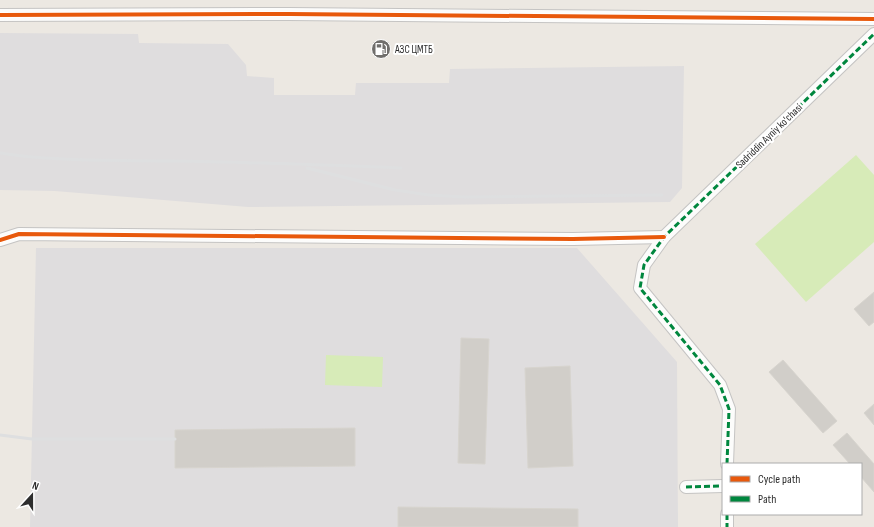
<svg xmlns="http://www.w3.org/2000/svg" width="874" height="527" font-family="'Sofia Sans Condensed',sans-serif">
	<rect width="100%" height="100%" fill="#ece8e2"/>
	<!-- industrial -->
	<g fill="#dfddde">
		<path d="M 0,33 L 138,34 L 139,43 L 228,44 L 246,65 L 247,76 L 274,78 L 274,95 L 355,95 L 356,83 L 449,83 L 450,69 L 684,66 L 682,188 L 670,202 L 248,207 L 55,191 L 0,190 Z"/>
		<path d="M 36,248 L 577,248 L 677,362 L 678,527 L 30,527 Z"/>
	</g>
	<!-- pitch -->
	<g fill="#d7ebb8">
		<path d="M 856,155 L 874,175 L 874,242 L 806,302 L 755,244 Z"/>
		<path d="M 326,355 L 383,357 L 382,387 L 325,385 Z"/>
	</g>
	<!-- building -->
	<g fill="#d1cec9" stroke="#d7d4ce">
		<path d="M 874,292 L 874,322 L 869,326 L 854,309 Z"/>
		<path d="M 461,338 L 489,339 L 485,464 L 458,463 Z"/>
		<path d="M 783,360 L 837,421 L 823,433 L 769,372 Z"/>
		<path d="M 570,366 L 573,466 L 528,468 L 525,368 Z"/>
		<path d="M 874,404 L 874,425 L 864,413 Z"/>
		<path d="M 355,428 L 355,466 L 175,468 L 175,430 Z"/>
		<path d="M 847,433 L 874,464 L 874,492 L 861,477 L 861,464 L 850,464 L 833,445 Z"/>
		<path d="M 398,507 L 578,509 L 578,527 L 398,527 Z"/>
	</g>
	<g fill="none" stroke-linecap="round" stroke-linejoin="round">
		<!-- minor casing -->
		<g stroke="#c5c4c3" stroke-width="14">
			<g id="minor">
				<path d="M 0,15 L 289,14 L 874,19"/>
				<path d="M 0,240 L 19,234 L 573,239 L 664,237"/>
				<path d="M 727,464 L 729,409 L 720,385 L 640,288 L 644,265 L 664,237 L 874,34"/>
				<path d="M 686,487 L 723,486"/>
				<path d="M 727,514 L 727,527"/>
			</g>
		</g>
		<!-- minor -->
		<use href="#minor" stroke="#fcfcfb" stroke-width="12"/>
		<!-- rail -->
		<g stroke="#dedfe0" stroke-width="3">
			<path d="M 0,153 C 57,162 115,160 173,161 C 249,162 325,165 401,168"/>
			<path d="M 307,168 L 395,190 L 429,195 L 465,197 L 662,195"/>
			<path d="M 0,435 L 32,439 L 175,439"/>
		</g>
		<!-- quiet -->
		<g stroke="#00873e" stroke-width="3" stroke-dasharray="6 3" stroke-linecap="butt">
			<path d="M 727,464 L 729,409 L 720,385 L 640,288 L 644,265 L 664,237 L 874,34"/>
			<path d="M 686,487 L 723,486"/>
			<path d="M 727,514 L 727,527"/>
		</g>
		<!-- cycleway casing -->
		<g stroke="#fff" stroke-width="6">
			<g id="cycleway">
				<path d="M 0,15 L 289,14 L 874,19"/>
				<path d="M 0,240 L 19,234 L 573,239 L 664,237"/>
			</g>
		</g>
		<!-- cycleway -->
		<use href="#cycleway" stroke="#e8590c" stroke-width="4"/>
	</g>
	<!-- icons -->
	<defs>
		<g id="fuel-disc" transform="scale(1)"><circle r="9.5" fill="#706e6c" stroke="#fff"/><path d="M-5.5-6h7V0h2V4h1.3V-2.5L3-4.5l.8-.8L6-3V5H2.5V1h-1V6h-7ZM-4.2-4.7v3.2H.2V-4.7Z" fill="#fff"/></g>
	</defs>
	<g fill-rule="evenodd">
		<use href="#fuel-disc" x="381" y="49"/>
	</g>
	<g text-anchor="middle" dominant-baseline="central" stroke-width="4" stroke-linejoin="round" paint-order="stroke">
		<!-- poi labels -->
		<g font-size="11" fill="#2d2d2d" stroke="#fff" text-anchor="start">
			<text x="395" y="49">АЗС ЦМТБ</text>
		</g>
		<!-- street labels -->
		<g font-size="11" fill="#2d2d2d" stroke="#fff">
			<text transform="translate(769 136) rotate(-44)">Sadriddin Ayniy ko'chasi</text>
		</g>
	</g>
	<!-- legend -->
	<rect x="722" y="463" width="140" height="52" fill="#ffffff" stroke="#ababab"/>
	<rect x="730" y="476" width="20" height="6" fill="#e8590c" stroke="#ababab"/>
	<text x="758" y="483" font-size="12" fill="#2d2d2d">Cycle path</text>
	<rect x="730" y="496" width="20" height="6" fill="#00873e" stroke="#ababab"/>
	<text x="758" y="503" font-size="12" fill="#2d2d2d">Path</text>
	<!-- north arrow -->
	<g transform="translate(32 495) rotate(21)" stroke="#ffffff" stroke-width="3" paint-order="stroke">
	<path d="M0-3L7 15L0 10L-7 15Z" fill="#2d2d2d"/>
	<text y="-6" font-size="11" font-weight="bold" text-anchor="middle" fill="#2d2d2d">N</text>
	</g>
</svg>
